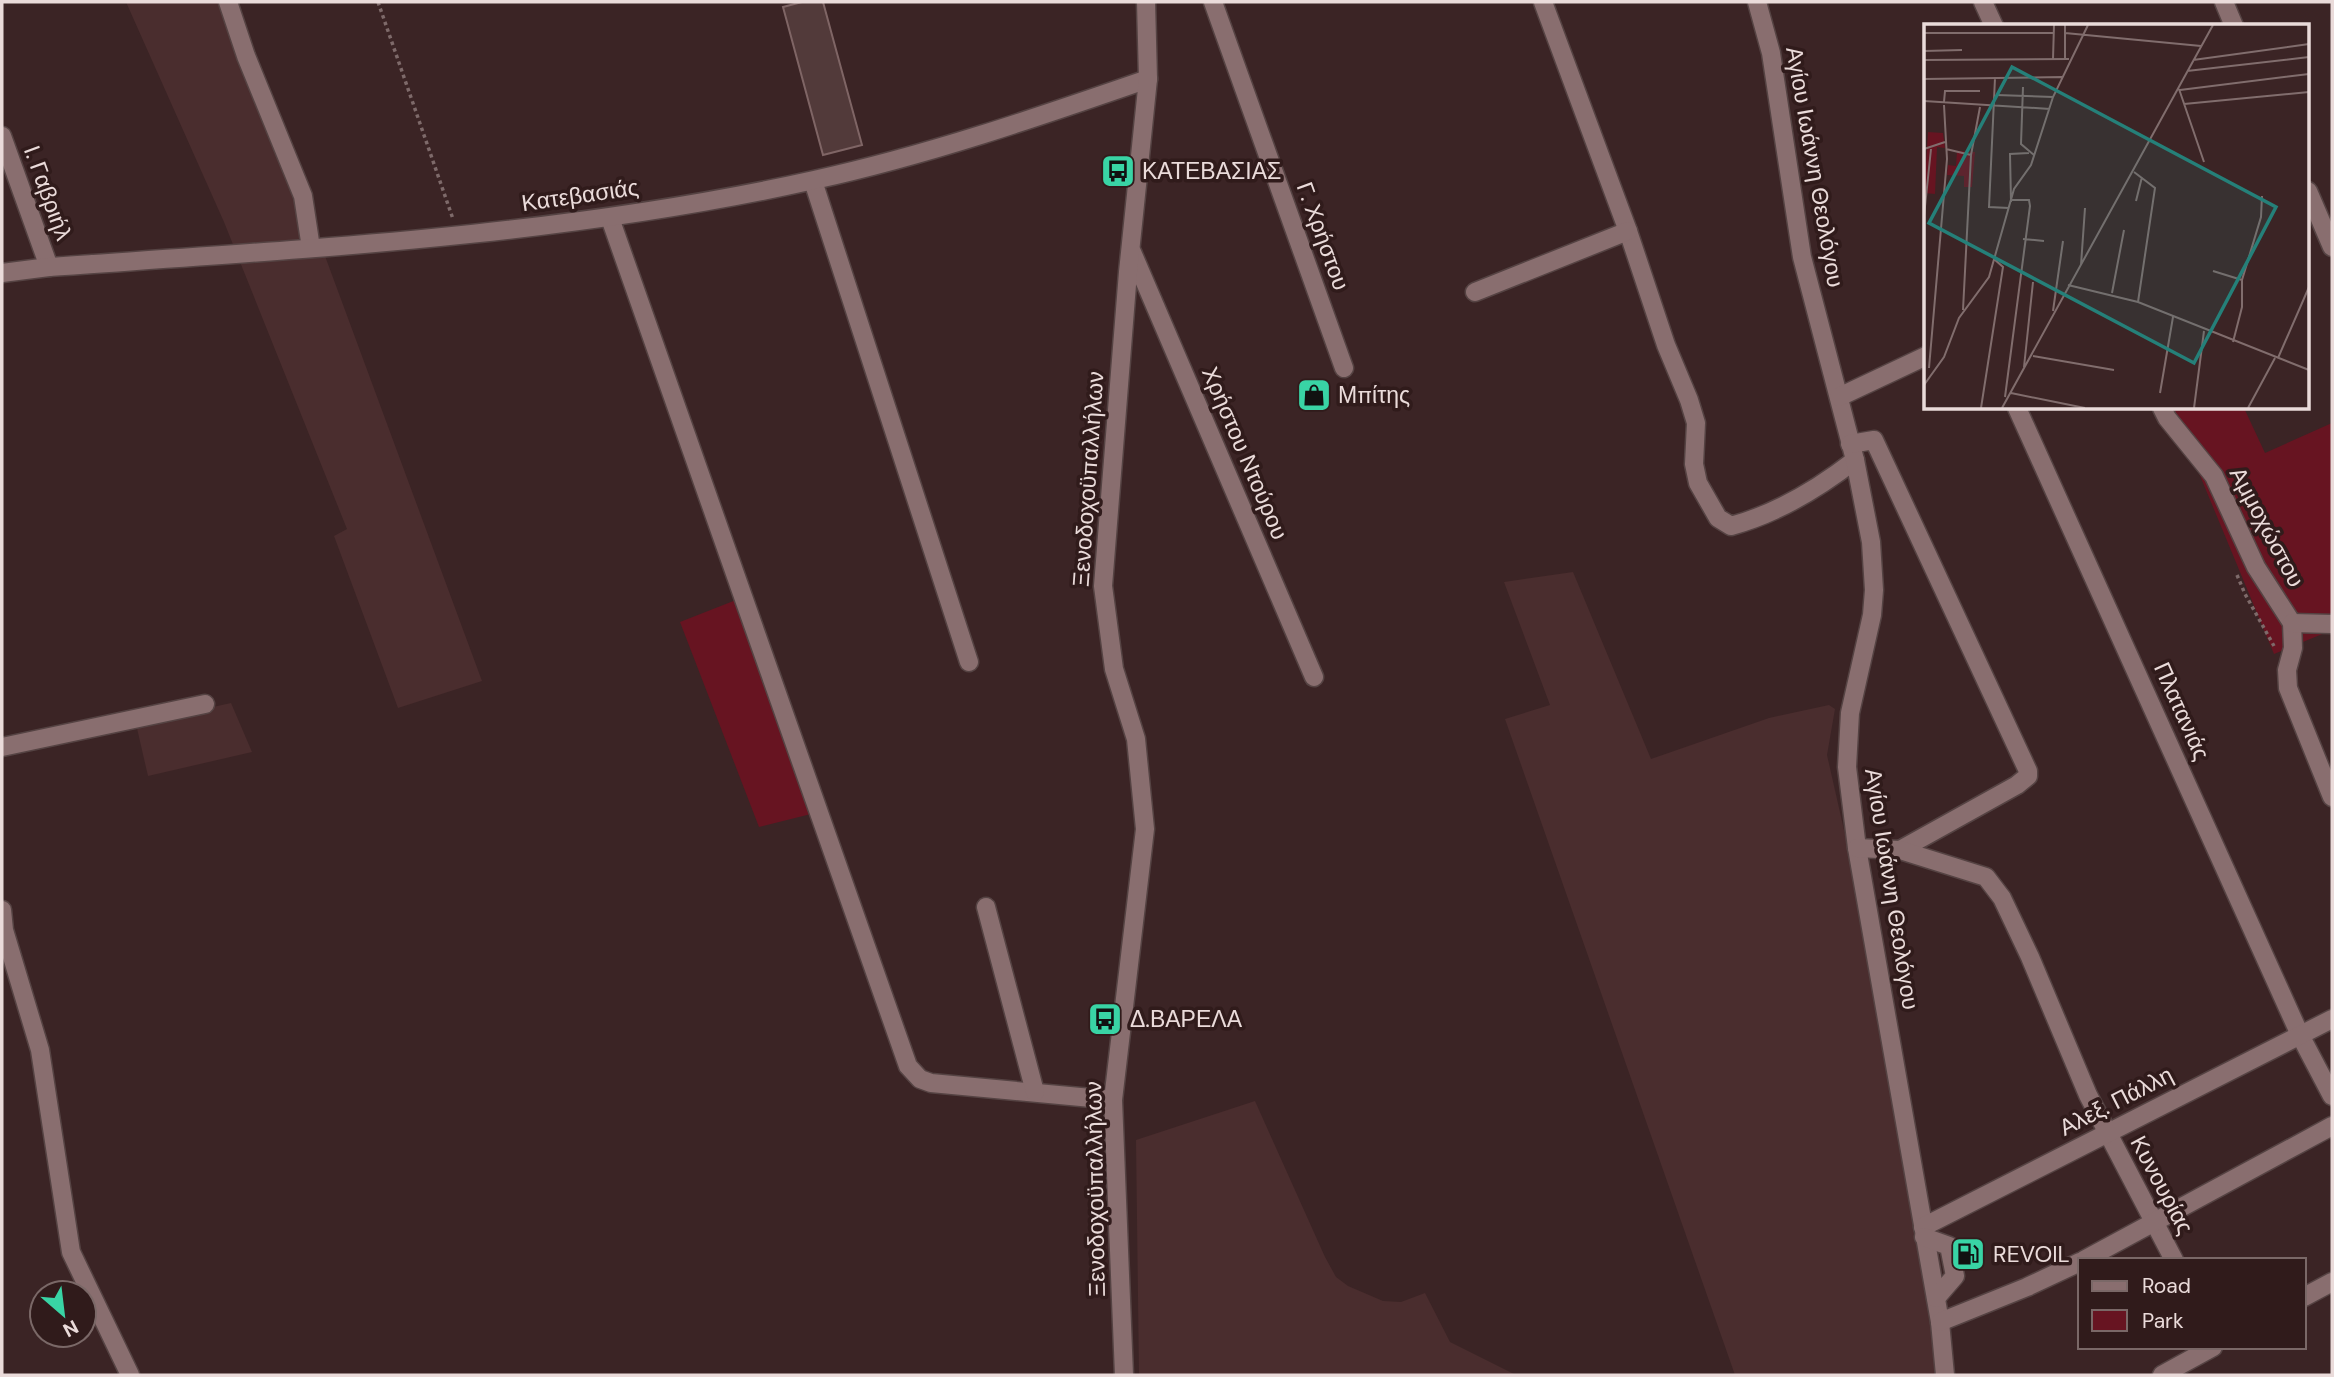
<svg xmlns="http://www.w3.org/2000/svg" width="2334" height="1377" font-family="'DM Sans',sans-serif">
	<rect width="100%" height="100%" fill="#3b2425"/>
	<!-- built -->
	<g fill="#4a2d2e">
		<path d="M 126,2 L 230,2 L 300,197 L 306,257 L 325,256 L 482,681 L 398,708 L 334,536 L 347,529 L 224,222 Z"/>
		<path d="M 1573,572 L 1651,759 L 1769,718 L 1829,705 L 1835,709 L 1827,755 L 1861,905 L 1933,1324 L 1938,1375 L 1735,1375 L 1505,719 L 1550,705 L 1504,582 Z"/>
		<path d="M 231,703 L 252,752 L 148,776 L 136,724 Z"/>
		<path d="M 1255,1101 L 1325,1257 L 1336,1277 L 1348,1286 L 1383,1301 L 1401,1302 L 1425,1293 L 1450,1342 L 1516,1375 L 1139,1375 L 1136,1140 Z"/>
	</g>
	<!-- green -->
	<g fill="#671421">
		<path d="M 2172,408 L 2244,408 L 2265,453 L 2332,423 L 2332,630 L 2274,654 Z"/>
		<path d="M 736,600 L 815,813 L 759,827 L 680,622 Z"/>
	</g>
	<!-- building -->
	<g fill="#523a3a" stroke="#7f6565" stroke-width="2">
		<path d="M 802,2 L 823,2 L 862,145 L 823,155 L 783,7 Z"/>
		<path d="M 1962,1248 L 1979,1248 L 1980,1268 L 1965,1268 Z"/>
	</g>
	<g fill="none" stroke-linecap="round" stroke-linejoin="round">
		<!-- minor casing -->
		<g stroke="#554343" stroke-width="21">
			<g id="minor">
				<path d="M 228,2 L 246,56 L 303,196 L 311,248"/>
				<path d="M 1213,2 L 1344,368"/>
				<path d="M 1543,2 L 1628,231 L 1666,345 L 1689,400 L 1696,423 L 1694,464 L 1698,483 L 1718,518 L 1731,526 C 1775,514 1819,488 1855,460"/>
				<path d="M 1757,2 L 1771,53 L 1802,257 L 1855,460 L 1871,542 L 1874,590 L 1872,615 L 1850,713 L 1847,767 L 1857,848 L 1940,1322 L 1945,1375"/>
				<path d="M 1983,2 L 1994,26"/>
				<path d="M 2224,2 L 2234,26"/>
				<path d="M 2,136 L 49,267"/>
				<path d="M 813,181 L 969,662"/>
				<path d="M 2308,191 L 2332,247"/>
				<path d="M 610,218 L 908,1066 L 920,1079 L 931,1083 L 1113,1100"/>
				<path d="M 1132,252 L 1314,677"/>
				<path d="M 2,273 L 49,267 C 305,249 563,236 814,180 C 928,155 1038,117 1148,79"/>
				<path d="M 1475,292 L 1628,231"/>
				<path d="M 1839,397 L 1926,356"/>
				<path d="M 2017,408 L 2300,1035 L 2332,1096"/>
				<path d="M 2162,408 L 2167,418 L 2214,476 L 2256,567 L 2292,623 L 2293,648 L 2287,670 L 2288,688 L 2332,797"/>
				<path d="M 1850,444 L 1874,440 L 2028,771 L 2028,776 L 2017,785 L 1900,850"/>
				<path d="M 2292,623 L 2332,624"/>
				<path d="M 2,747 L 205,704"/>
				<path d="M 1857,848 L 1900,850 L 1986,877 L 2002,898 L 2030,957 L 2088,1095 L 2174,1260"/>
				<path d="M 986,907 L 1035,1092"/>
				<path d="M 2,910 L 4,930 L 40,1050 L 71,1252 L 130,1375"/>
				<path d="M 1923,1227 L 2332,1019"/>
				<path d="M 1924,1237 L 1949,1246 L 1955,1276 L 1936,1298"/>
				<path d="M 2084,1260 L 2332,1126"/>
				<path d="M 2304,1297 L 2332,1282"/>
				<path d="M 1940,1322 L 2027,1287 L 2080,1262"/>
				<path d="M 1124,1375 L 1113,1100 L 1145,829 L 1136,739 L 1114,669 L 1103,586 L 1128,272 L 1148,79 L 1146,2"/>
				<path d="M 2162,1375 L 2213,1347"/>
			</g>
		</g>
		<!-- path -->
		<g stroke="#7e6a6a" stroke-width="3.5" stroke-dasharray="3.5 3.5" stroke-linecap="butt">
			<path d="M 378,2 L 453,219"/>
			<path d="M 2237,575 L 2245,594 L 2274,646"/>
		</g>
		<!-- minor -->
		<use href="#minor" stroke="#896e6f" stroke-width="18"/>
	</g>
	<!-- icons -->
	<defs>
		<g id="bus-square" transform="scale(1.75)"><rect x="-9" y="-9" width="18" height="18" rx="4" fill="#39d4a5" stroke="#301b1b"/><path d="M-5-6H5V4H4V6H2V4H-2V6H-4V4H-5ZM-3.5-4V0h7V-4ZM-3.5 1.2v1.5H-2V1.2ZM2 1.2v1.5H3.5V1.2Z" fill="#111"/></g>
		<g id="shop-square" transform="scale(1.75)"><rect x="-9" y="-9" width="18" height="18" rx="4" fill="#39d4a5" stroke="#301b1b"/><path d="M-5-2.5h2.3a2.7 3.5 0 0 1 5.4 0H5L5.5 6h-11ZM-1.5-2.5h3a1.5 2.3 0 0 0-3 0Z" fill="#111"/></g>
		<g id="fuel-square" transform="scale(1.75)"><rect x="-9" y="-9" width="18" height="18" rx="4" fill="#39d4a5" stroke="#301b1b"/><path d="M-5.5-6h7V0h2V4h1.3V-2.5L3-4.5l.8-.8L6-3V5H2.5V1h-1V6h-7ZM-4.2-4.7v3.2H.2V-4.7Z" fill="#111"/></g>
	</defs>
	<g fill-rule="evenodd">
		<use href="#bus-square" x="1118" y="171"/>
		<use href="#shop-square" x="1314" y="395"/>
		<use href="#bus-square" x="1105" y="1019"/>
		<use href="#fuel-square" x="1968" y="1254"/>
	</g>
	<g text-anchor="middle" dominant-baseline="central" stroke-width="7" stroke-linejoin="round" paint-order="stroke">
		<!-- street labels -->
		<g font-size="23" fill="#eadbda" stroke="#301b1b">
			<text transform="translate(1815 167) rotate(80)">Αγίου Ιωάννη Θεολόγου</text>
			<text transform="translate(48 193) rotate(70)">Ι. Γαβριήλ</text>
			<text transform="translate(580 195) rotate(-8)">Κατεβασιάς</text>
			<text transform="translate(1323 236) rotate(70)">Γ. Χρήστου</text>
			<text transform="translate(1245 453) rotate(67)">Χρήστου Ντούρου</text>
			<text transform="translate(1088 479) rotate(-86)">Ξενοδοχοϋπαλλήλων</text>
			<text transform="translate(2267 527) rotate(62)">Αμμοχώστου</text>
			<text transform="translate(2182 711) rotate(66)">Πλατανιάς</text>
			<text transform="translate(1892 889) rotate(81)">Αγίου Ιωάννη Θεολόγου</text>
			<text transform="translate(2116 1101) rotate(-27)">Αλεξ. Πάλλη</text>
			<text transform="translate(2162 1185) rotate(62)">Κυνουρίας</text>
			<text transform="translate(1095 1189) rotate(-91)">Ξενοδοχοϋπαλλήλων</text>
		</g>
		<!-- poi labels -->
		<g font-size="23" fill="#eadbda" stroke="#301b1b" text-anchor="start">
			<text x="1142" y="171">ΚΑΤΕΒΑΣΙΑΣ</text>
			<text x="1338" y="395">Μπίτης</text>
			<text x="1130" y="1019">Δ.ΒΑΡΕΛΑ</text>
			<text x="1993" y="1254">REVOIL</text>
		</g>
	</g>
	<!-- overview -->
	<g transform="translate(1924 24)">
		<rect width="385" height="385" fill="#3b2425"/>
		<path d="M 4,108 L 19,109 L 21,124 L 13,123 L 11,170 L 0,169 ZM 33,127 L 51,128 L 48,163 L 40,163 L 40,152 L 23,151 L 24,141 L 32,142 Z" fill="#671421"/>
		<path fill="none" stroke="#816d6d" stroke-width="2" d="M 0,9 L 130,9M 141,9 L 277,22M 0,27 L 38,26M 129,35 L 130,1M 141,35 L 141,1M 0,36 L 145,35M 269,36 L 385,20M 263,47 L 385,33M 71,54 L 65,183 L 85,184M 0,55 L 138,53M 99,63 L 97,120 L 110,131M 255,65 L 280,138M 256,66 L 385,50M 72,71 L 129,73M 0,77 L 126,85M 20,78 L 21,67 L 56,67M 260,80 L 385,68M 0,125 L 21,118M 22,125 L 47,131M 210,148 L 231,164 L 214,278M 212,177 L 218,153M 87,178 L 86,130 L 105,129M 0,192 L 7,125M 99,215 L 120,217M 157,241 L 161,184M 289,247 L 318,256M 144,261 L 214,278 L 385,346M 188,269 L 200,206M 39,286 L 47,131 L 56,83M 129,287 L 139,217M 309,318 L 318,283 L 318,256 L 337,193 L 338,172M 109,332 L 190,346M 354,334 L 385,263M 100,343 L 109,258M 5,344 L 23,135 L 20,81M 0,361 L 20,333 L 35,294 L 65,253 L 90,165 L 107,141 L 129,73 L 164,1M 87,369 L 161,384M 236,369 L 249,293M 81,373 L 106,182 L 105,176 L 87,176M 57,384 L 79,243 L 70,235M 78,384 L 289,1M 270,384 L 280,307M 324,384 L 351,334"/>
		<path fill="#258079" fill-opacity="0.15" stroke="#258079" stroke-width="3.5" d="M 88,43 L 352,183 L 270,339 L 5,199 Z"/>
		<rect width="385" height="385" fill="none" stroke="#eadbda" stroke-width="3.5"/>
	</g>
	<!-- border -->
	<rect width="2334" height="1377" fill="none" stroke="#eadbda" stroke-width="7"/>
	<!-- legend -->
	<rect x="2078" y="1258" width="228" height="91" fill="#301b1b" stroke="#7a6867" stroke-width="2"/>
	<rect x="2092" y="1281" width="35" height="10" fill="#896e6f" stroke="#7a6867" stroke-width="2"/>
	<text x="2142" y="1293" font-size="21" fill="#eadbda">Road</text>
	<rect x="2092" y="1310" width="35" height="21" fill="#671421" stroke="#7a6867" stroke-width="2"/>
	<text x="2142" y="1328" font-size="21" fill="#eadbda">Park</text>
	<!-- north arrow -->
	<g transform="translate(63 1314) rotate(152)"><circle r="33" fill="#301b1b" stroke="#7a6867" stroke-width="2"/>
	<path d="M0-5L12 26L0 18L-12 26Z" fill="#39d4a5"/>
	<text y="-10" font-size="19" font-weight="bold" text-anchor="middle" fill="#eadbda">N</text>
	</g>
</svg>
